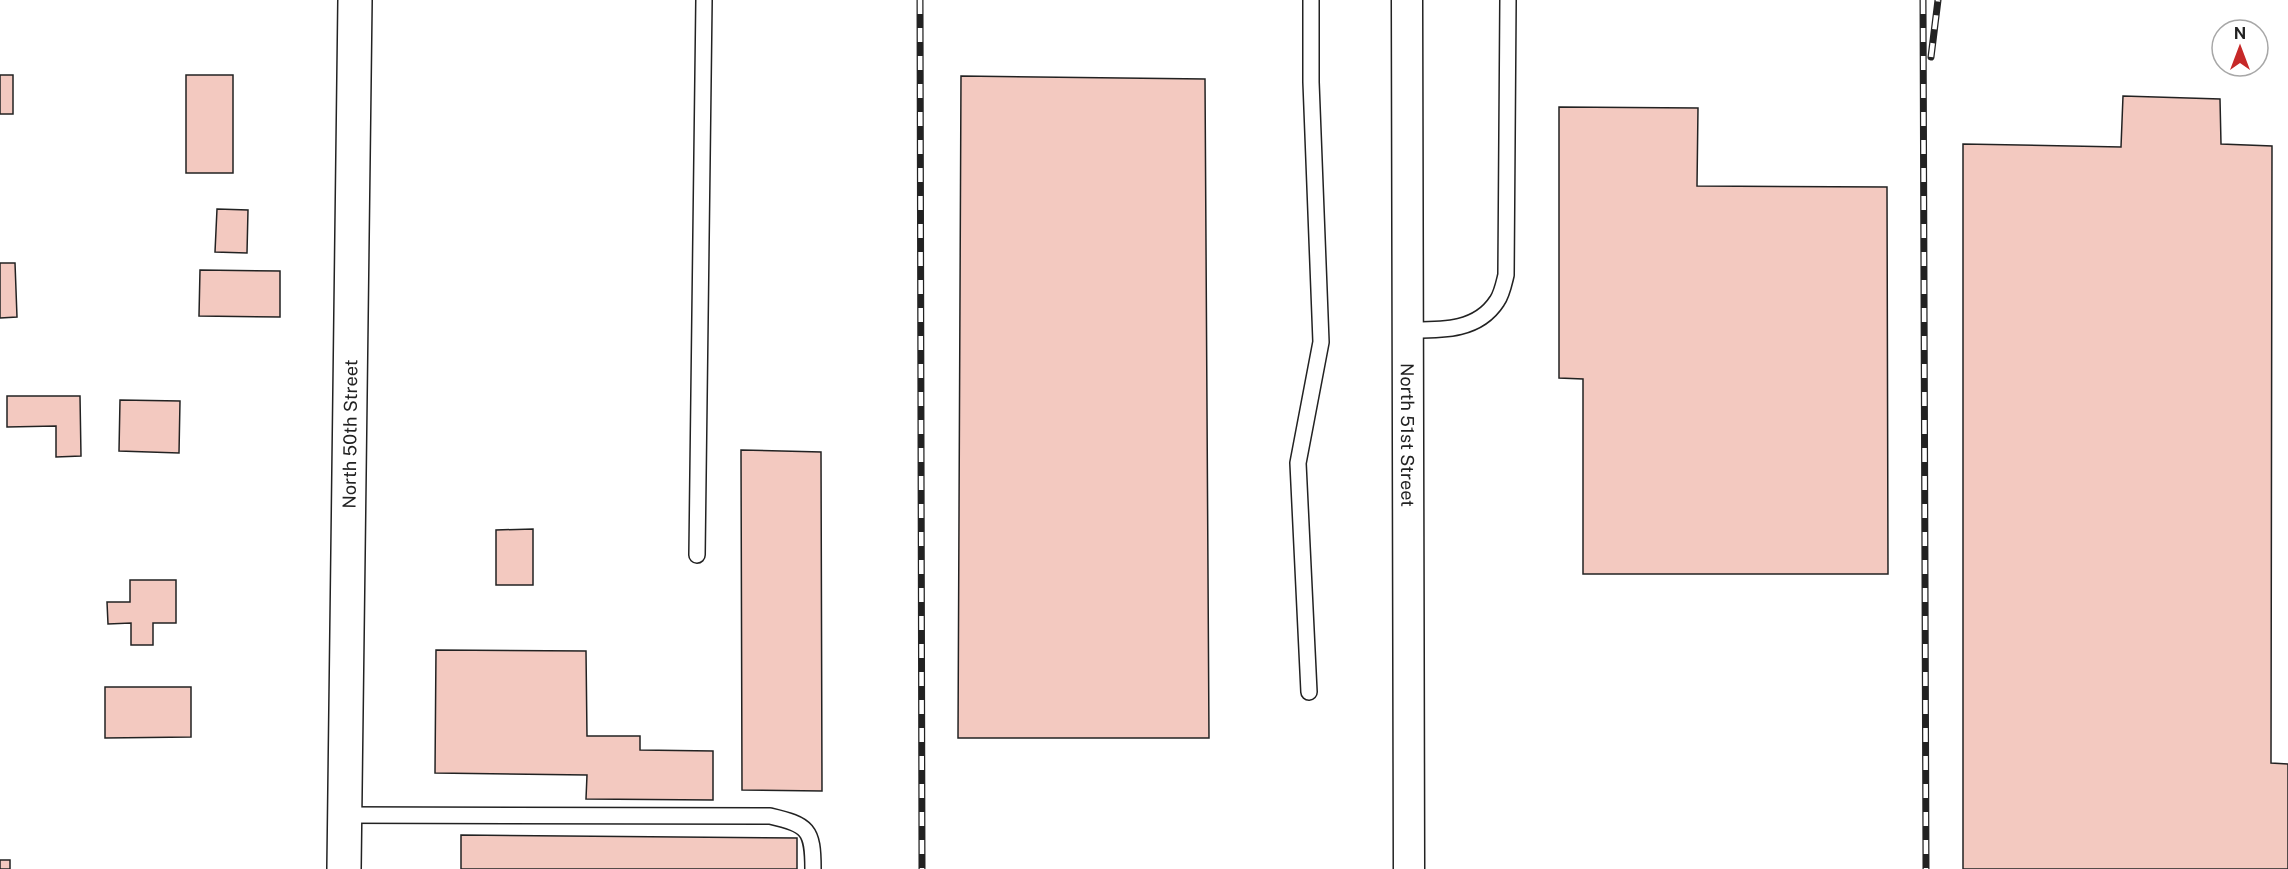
<svg xmlns="http://www.w3.org/2000/svg" width="2288" height="869" font-family="'Public Sans',sans-serif">
	<rect width="100%" height="100%" fill="#fff"/>
	<!-- building -->
	<g fill="#f3c9c0" stroke="#222" stroke-width="1.5">
		<rect x="0" y="75" width="13" height="39"/>
		<rect x="186" y="75" width="47" height="98"/>
		<path d="M 961,76 L 1205,79 L 1209,738 L 958,738 Z"/>
		<path d="M 2123,96 L 2220,99 L 2221,144 L 2272,146 L 2271,763 L 2288,764 L 2288,869 L 1963,869 L 1963,144 L 2121,147 Z"/>
		<path d="M 1559,107 L 1698,108 L 1697,186 L 1887,187 L 1888,574 L 1583,574 L 1583,379 L 1559,378 Z"/>
		<path d="M 217,209 L 248,210 L 247,253 L 215,252 Z"/>
		<path d="M 0,263 L 15,263 L 17,317 L 0,318 Z"/>
		<path d="M 200,270 L 280,271 L 280,317 L 199,316 Z"/>
		<path d="M 7,396 L 80,396 L 81,456 L 56,457 L 56,426 L 7,427 Z"/>
		<path d="M 120,400 L 180,401 L 179,453 L 119,451 Z"/>
		<path d="M 741,450 L 821,452 L 822,791 L 742,790 Z"/>
		<path d="M 533,529 L 533,585 L 496,585 L 496,530 Z"/>
		<path d="M 130,580 L 176,580 L 176,623 L 153,623 L 153,645 L 131,645 L 131,623 L 108,624 L 107,602 L 130,602 Z"/>
		<path d="M 436,650 L 586,651 L 587,736 L 640,736 L 640,750 L 713,751 L 713,800 L 586,799 L 587,775 L 435,773 Z"/>
		<path d="M 105,687 L 191,687 L 191,737 L 105,738 Z"/>
		<path d="M 461,835 L 797,838 L 797,869 L 461,869 Z"/>
		<rect x="0" y="860" width="10" height="9"/>
	</g>
	<g fill="none" stroke-linecap="round" stroke-linejoin="round">
		<!-- lane casing -->
		<g stroke="#222" stroke-width="18">
			<g id="lane">
				<path d="M 1407,330 C 1440,330 1477,332 1497,301 C 1502,294 1504,283 1506,275 L 1508,0"/>
				<path d="M 697,555 L 704,0"/>
				<path d="M 1309,692 L 1298,463 L 1321,342 L 1311,82 L 1311,0"/>
				<path d="M 344,815 L 770,816 C 808,825 813,829 813,869"/>
			</g>
		</g>
		<!-- street casing -->
		<g stroke="#222" stroke-width="33">
			<g id="street">
				<path id="s1" d="M 1407,0 L 1409,869"/>
			</g>
		</g>
		<!-- secondary casing -->
		<g stroke="#222" stroke-width="36">
			<g id="secondary">
				<path id="s2" d="M 344,869 L 355,0"/>
			</g>
		</g>
		<!-- lane -->
		<use href="#lane" stroke="#fff" stroke-width="15"/>
		<!-- street -->
		<use href="#street" stroke="#fff" stroke-width="30"/>
		<!-- secondary -->
		<use href="#secondary" stroke="#fff" stroke-width="33"/>
		<!-- rail casing -->
		<g stroke="#222" stroke-width="7">
			<g id="rail">
				<path d="M 920,0 L 922,869"/>
				<path d="M 1923,0 L 1926,869"/>
				<path d="M 1931,57 L 1938,0"/>
			</g>
		</g>
		<!-- rail -->
		<use href="#rail" stroke="#fff" stroke-width="4.5" stroke-dasharray="14" stroke-linecap="butt"/>
	</g>
	<g text-anchor="middle" dominant-baseline="central" stroke-width="4.5" stroke-linejoin="round" paint-order="stroke">
		<!-- street labels -->
		<g font-size="18" fill="#222" stroke="#fff">
			<text stroke="none"><textPath href="#s2" startOffset="435">North 50th Street</textPath></text>
			<text stroke="none"><textPath href="#s1" startOffset="435">North 51st Street</textPath></text>
		</g>
	</g>
	<!-- north arrow -->
	<g transform="translate(2240 48)"><circle r="28" fill="#ffffff" stroke="#a7a7a7" stroke-width="1.5"/>
	<path d="M0-4.5L10 22L0 15L-10 22Z" fill="#c62828"/>
	<text y="-9" font-size="16" font-weight="bold" text-anchor="middle" fill="#222222">N</text>
	</g>
</svg>
